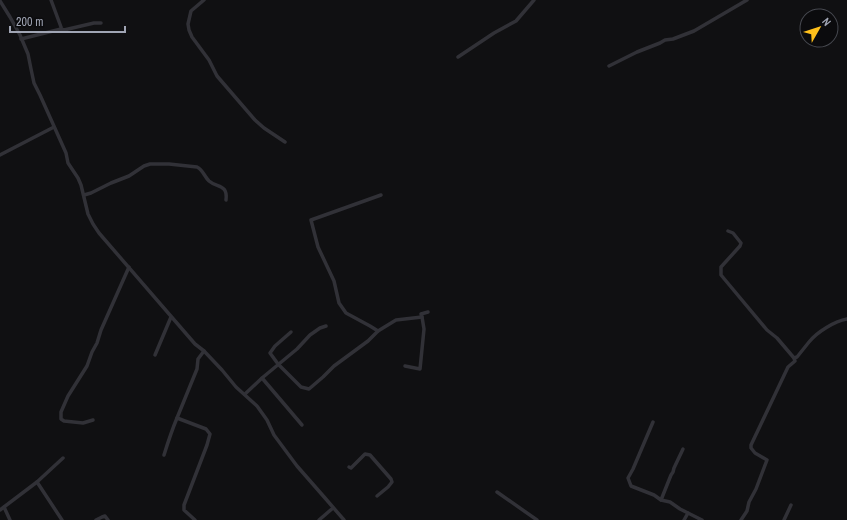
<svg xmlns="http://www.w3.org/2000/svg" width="847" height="520" font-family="'Archivo Narrow',sans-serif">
	<rect width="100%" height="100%" fill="#101012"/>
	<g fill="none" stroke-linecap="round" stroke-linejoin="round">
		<!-- street -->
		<g stroke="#313137" stroke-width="3.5">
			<path d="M 204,0 L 191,11 L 188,24 L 189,30 L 192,37 L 209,60 L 217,76 L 255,120 L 264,128 L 285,142"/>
			<path d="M 0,1 L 10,17 L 20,35 L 28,54 L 31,69 L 34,83 L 40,95 L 66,153 L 68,163 L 78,178 L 81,185 L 88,214 L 93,224 L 99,233 L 195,344 L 204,351"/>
			<path d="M 61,29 L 64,30 L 94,23 L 101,23"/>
			<path d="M 21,39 L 61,29 L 61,27 L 51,0"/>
			<path d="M 458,57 L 494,33 L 516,21 L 534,0"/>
			<path d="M 609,66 L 637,52 L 660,43 L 665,40 L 673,39 L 694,31 L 747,0"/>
			<path d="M 0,155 L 54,127"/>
			<path d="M 84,195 L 91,193 L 111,183 L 129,176 L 144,166 L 150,164 L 169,164 L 197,167 C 203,170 204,176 209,181 C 217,188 228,184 226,200"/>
			<path d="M 728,231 L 733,233 L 741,243 L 740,246 L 721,267 L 721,275 L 767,330 L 777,338 L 794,358"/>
			<path d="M 378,331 L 370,326 L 346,313 L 339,303 L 334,281 L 318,247 L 311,220 L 381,195"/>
			<path d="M 291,332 L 275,346 L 270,353 L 278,364 L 301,387 L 309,389 L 323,377 L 334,366 L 368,341 L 378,331 L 396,320 L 422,317 L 421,314 L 428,312"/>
			<path d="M 155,355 L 171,317"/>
			<path d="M 405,366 L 420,369 L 424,329 L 422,317"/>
			<path d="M 262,378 L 302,425"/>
			<path d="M 245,394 L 262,378 L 297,349 L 310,335 L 320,328 L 326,326"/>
			<path d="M 177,418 L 197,369 L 198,359 L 204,351 L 222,370 L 236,387 L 257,406 L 267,420 L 274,435 L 297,466 L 325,498 L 344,520"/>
			<path d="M 93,420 L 83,423 L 64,421 L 61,419 L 61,412 L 68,396 L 87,366 L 92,352 L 97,343 L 101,330 L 129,267"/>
			<path d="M 653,422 L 633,469 L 628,478 L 631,486 L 654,495 L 661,500 L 670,502 L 680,509 L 688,513"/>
			<path d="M 164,455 C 168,442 172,430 177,418 L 206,429 L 210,434 L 207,445 L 184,505 L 184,510 L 195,520"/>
			<path d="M 349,467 L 351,468 L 365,454 L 370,455 L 391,479 L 392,482 L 388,487 L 377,496"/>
			<path d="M 37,482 L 62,520"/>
			<path d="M 497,492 L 537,520"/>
			<path d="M 661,500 L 671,475 L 673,472 L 674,468 L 683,449"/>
			<path d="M 4,507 L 10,520"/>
			<path d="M 0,510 L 37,482 L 63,458"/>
			<path d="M 96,520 L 102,517 L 105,516 L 108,520"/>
			<path d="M 319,520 L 333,508"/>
			<path d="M 684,520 L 688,513 L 702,520"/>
			<path d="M 741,520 L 747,511 L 749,502 L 756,489 L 767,460 L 755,453 L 751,448 L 751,445 L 788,367 L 795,361 L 794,358 L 797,357 C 801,352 805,347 809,342 C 817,332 835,321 847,319"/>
			<path d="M 784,520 L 791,505"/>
		</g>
	</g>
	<!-- north arrow -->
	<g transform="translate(819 28) rotate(51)"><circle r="19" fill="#0b0b0d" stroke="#474950"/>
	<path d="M0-3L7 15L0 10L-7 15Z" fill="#ffc01b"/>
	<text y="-6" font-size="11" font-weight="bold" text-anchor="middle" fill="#a0a5b4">N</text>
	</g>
	<!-- scale -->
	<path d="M10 26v6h115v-6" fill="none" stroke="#a0a5b4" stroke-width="2"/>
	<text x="16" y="26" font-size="12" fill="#a0a5b4" stroke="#0b0b0d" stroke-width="3" paint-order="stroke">200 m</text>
</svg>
